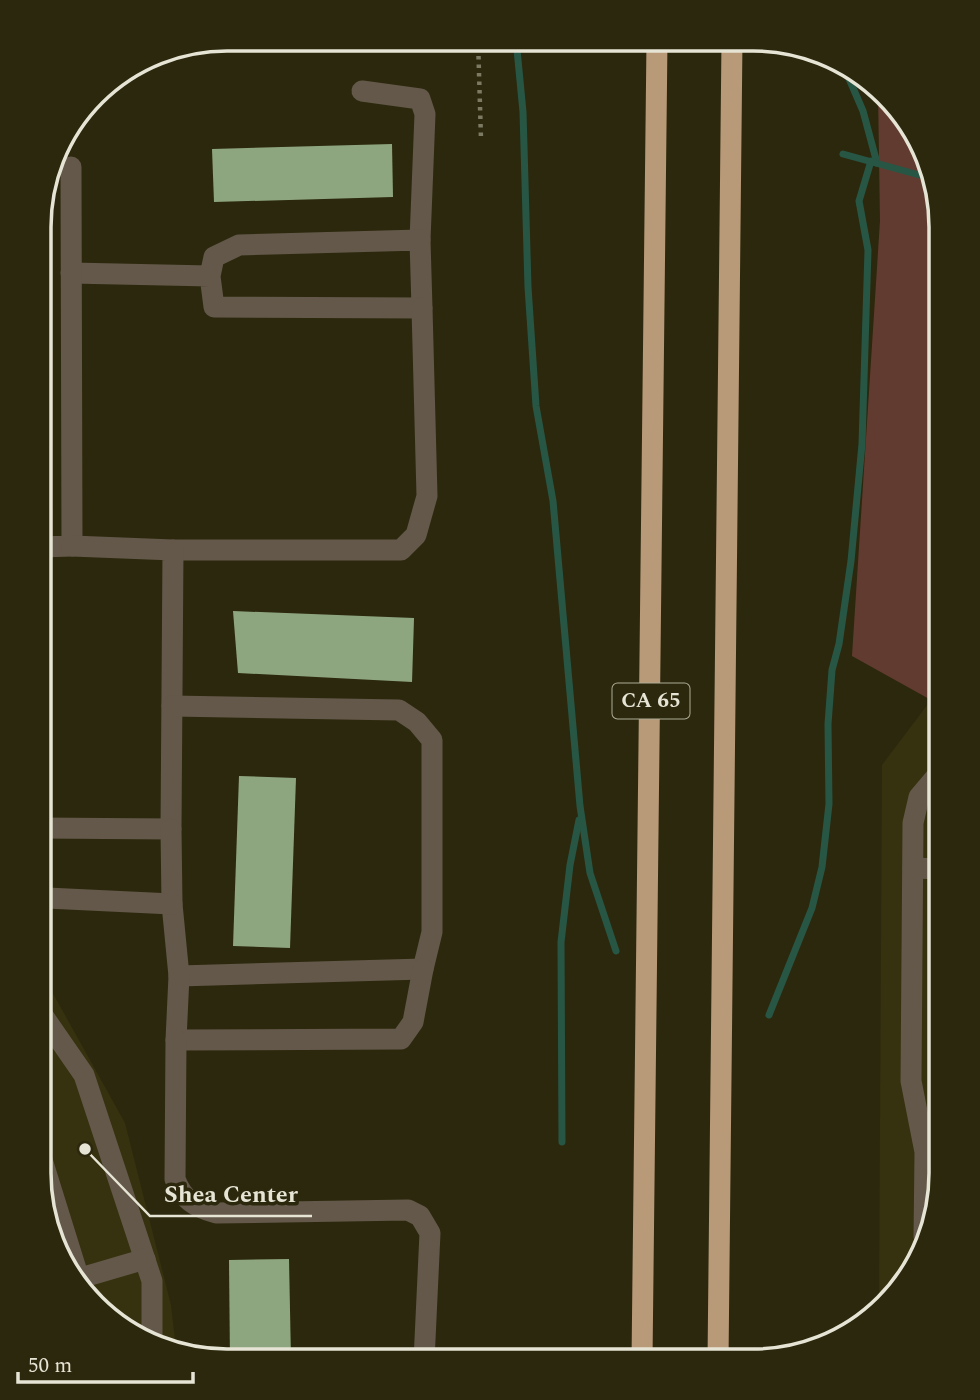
<svg xmlns="http://www.w3.org/2000/svg" width="980" height="1400" font-family="Spectral,serif">
	<rect width="100%" height="100%" fill="#2c280d"/>
	<!-- built -->
	<g fill="#36310e">
		<path d="M 931,700 L 941,701 L 941,1186 L 910,1278 L 879,1305 L 882,765 Z"/>
		<path d="M 39,978 L 51,990 L 125,1123 L 171,1305 L 176,1349 L 112,1323 L 58,1256 L 39,1174 Z"/>
	</g>
	<!-- green -->
	<path fill="#623b30" d="M 878,90 L 922,144 L 941,226 L 941,701 L 931,700 L 852,656 L 880,221 Z"/>
	<g fill="none" stroke-linecap="round" stroke-linejoin="round">
		<!-- stream -->
		<g stroke="#285645" stroke-width="7">
			<path d="M 516,39 L 523,112 L 528,287 L 536,406 L 553,501 L 580,806 L 590,873 L 616,951"/>
			<path d="M 844,67 L 863,111 L 877,163"/>
			<path d="M 843,154 L 930,178"/>
			<path d="M 769,1015 L 812,908 L 822,867 L 829,804 L 828,724 L 832,670 L 839,644 L 851,561 L 862,444 L 868,250 L 859,201 L 871,161"/>
			<path d="M 562,1142 L 561,942 L 570,865 L 579,820"/>
		</g>
	</g>
	<!-- building -->
	<g fill="#8ea680">
		<path d="M 392,144 L 393,197 L 214,202 L 212,149 Z"/>
		<path d="M 233,611 L 414,618 L 412,682 L 238,673 Z"/>
		<path d="M 239,776 L 296,778 L 290,948 L 233,946 Z"/>
		<path d="M 289,1259 L 291,1360 L 230,1360 L 229,1260 Z"/>
	</g>
	<g fill="none" stroke-linecap="round" stroke-linejoin="round">
		<!-- path -->
		<path stroke="#7d7a64" stroke-width="4.5" stroke-dasharray="3.5 5" stroke-linecap="butt" d="M 478,39 L 481,139"/>
		<!-- minor -->
		<g stroke="#64584a" stroke-width="21">
			<path d="M 362,91 L 420,99 L 425,114 L 420,240"/>
			<path d="M 71,273 L 210,276 L 214,257 L 239,245 L 420,240 L 422,308 L 214,307 L 210,276"/>
			<path d="M 40,547 L 72,546 L 71,167"/>
			<path d="M 173,550 L 401,550 L 416,535 L 427,496 L 422,308"/>
			<path d="M 39,828 L 171,829 L 173,550 L 72,546"/>
			<path d="M 171,829 L 172,904 L 179,976 L 423,969 L 432,932 L 432,740 L 417,722 L 399,710 L 172,706"/>
			<path d="M 913,868 L 941,869"/>
			<path d="M 39,893 L 47,898 L 172,904"/>
			<path d="M 179,976 L 176,1040 L 401,1039 L 413,1022 L 423,969"/>
			<path d="M 39,1010 L 84,1075 L 152,1281 L 152,1339"/>
			<path d="M 176,1040 L 175,1179 C 183,1200 195,1207 216,1213 L 408,1210 L 420,1216 L 430,1233 L 424,1361"/>
			<path d="M 39,1150 L 81,1285"/>
			<path d="M 924,1237 L 925,1152 L 911,1081 L 913,823 L 919,797 L 941,771"/>
			<path d="M 77,1279 L 145,1259"/>
		</g>
		<!-- highway -->
		<g stroke="#b89978" stroke-width="21">
			<path d="M 642,1361 L 657,40"/>
			<path d="M 718,1361 L 732,40"/>
		</g>
	</g>
	<g text-anchor="middle" dominant-baseline="central" stroke-width="7" stroke-linejoin="round" paint-order="stroke">
		<!-- shield labels -->
		<rect fill="#2c280d" stroke="#aeac98" stroke-width="2" x="612.5" y="683.5" width="77" height="35" rx="5"/>
		<g font-size="21" font-weight="bold" fill="#e6e4d4">
			<text x="651" y="701">CA 65</text>
		</g>
	</g>
	<!-- crop -->
	<path d="M0 0H980V1400H0ZM227 51H753A176 176 0 0 1 929 227V1173A176 176 0 0 1 753 1349H227A176 176 0 0 1 51 1173V227A176 176 0 0 1 227 51Z" fill="#2c280d" fill-rule="evenodd"/>
	<path fill="none" stroke="#e6e4d4" stroke-width="3.5" d="M227 51H753A176 176 0 0 1 929 227V1173A176 176 0 0 1 753 1349H227A176 176 0 0 1 51 1173V227A176 176 0 0 1 227 51Z"/>
	<!-- callouts -->
	<path fill="none" stroke="#e6e4d4" stroke-width="2.5" d="M85 1149L150 1216H312"/>
	<circle fill="#e6e4d4" stroke="#2c280d" stroke-width="2.5" cx="85" cy="1149" r="7"/>
	<g font-size="24" text-anchor="middle" font-weight="bold" fill="#e6e4d4" stroke="#2c280d" stroke-width="7" stroke-linejoin="round" paint-order="stroke">
		<text x="231" y="1202">Shea Center</text>
	</g>
	<!-- scale -->
	<path d="M18 1372v10h175v-10" fill="none" stroke="#e6e4d4" stroke-width="3.5"/>
	<text x="28" y="1372" font-size="21" fill="#e6e4d4" stroke="#2c280d" stroke-width="5" paint-order="stroke">50 m</text>
</svg>
